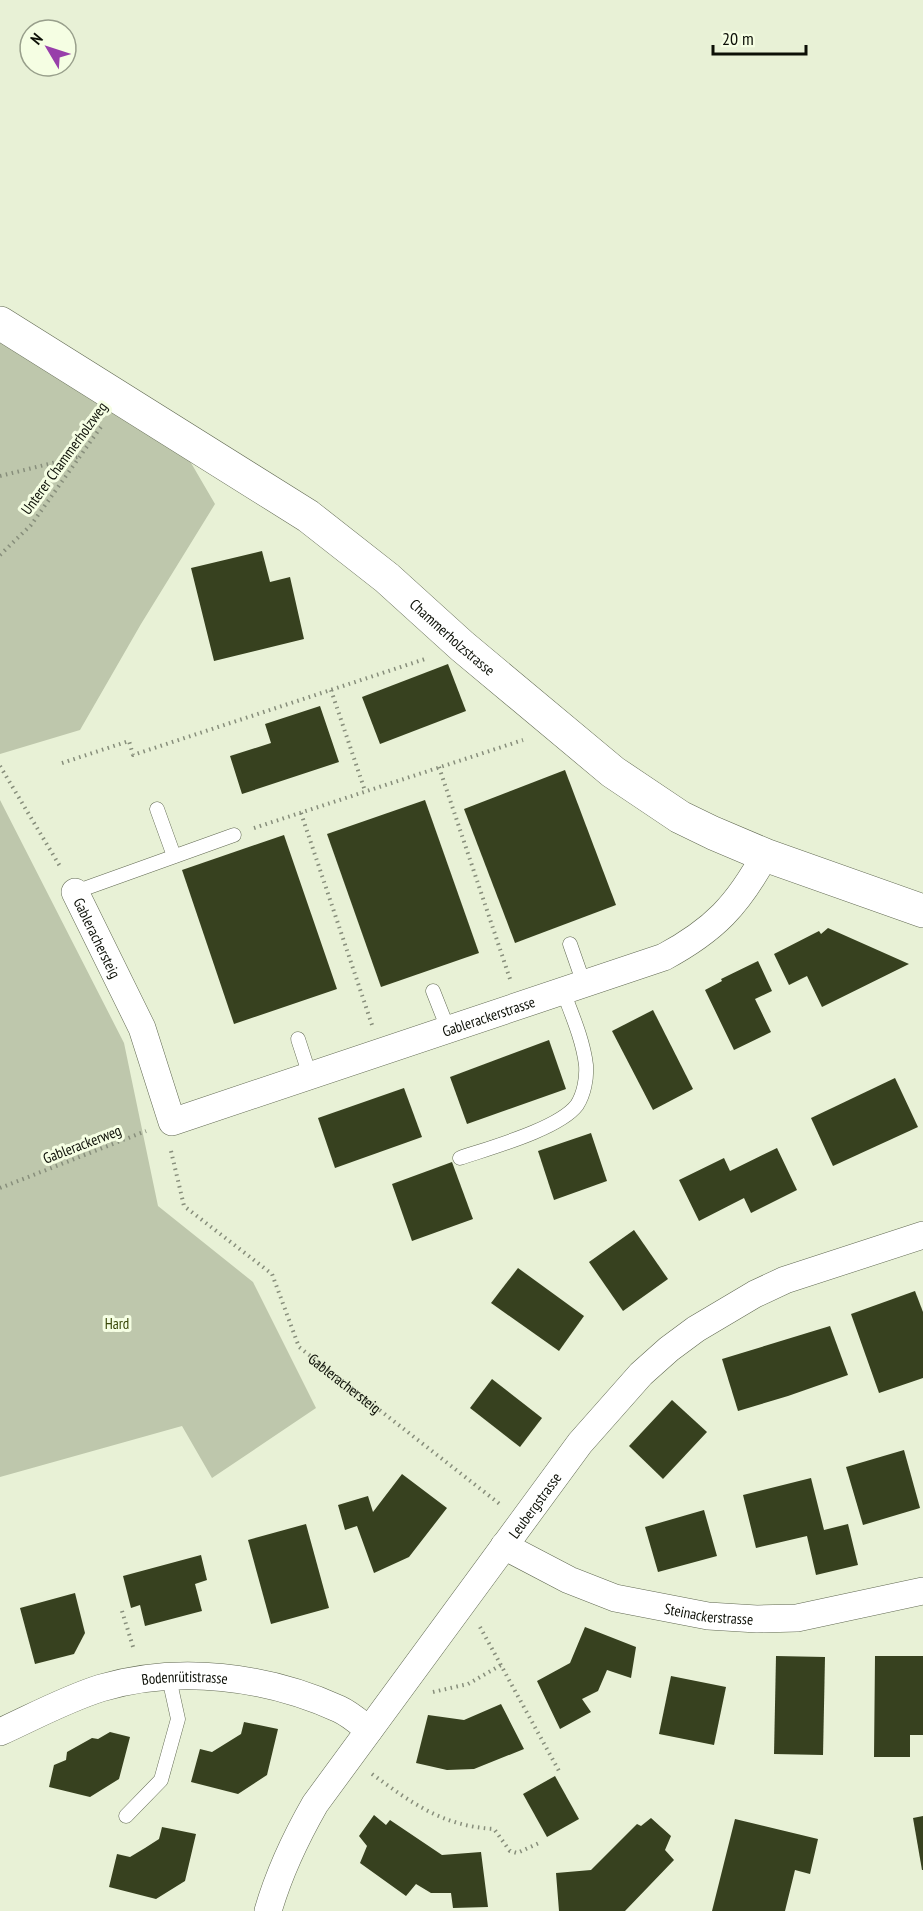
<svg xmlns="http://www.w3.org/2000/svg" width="923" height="1911" font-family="'PT Sans Narrow',sans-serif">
	<rect width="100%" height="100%" fill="#e8f1d6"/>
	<!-- green -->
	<g fill="#bec7ac">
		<path d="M 0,323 L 173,432 L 215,504 L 141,624 L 80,730 L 0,754 Z"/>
		<path d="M 0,800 L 124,1043 L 158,1206 L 253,1282 L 316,1408 L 212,1478 L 182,1426 L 0,1477 Z"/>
	</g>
	<!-- building -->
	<g fill="#37411f">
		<path d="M 262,551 L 270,582 L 290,577 L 304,639 L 214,661 L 191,568 Z"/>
		<path d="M 448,664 L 466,711 L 380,744 L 362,697 Z"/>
		<path d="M 320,706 L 339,762 L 242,794 L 230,756 L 271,743 L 265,724 Z"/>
		<path d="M 565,770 L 616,905 L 515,943 L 464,809 Z"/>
		<path d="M 425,800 L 479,953 L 381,987 L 327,834 Z"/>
		<path d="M 284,835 L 337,989 L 234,1024 L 182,870 Z"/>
		<path d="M 828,928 L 909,964 L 822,1007 L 807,976 L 789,985 L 774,954 L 819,931 L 821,934 Z"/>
		<path d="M 758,961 L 772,991 L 755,999 L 771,1032 L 734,1050 L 705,990 L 722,981 L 721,979 Z"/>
		<path d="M 653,1010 L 693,1089 L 653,1110 L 612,1031 Z"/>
		<path d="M 549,1040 L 566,1089 L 467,1124 L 450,1077 Z"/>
		<path d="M 895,1078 L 918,1127 L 833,1166 L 811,1118 Z"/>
		<path d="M 404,1088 L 422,1137 L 335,1168 L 318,1118 Z"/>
		<path d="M 591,1133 L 607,1181 L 554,1200 L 538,1151 Z"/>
		<path d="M 777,1148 L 797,1190 L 751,1213 L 744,1198 L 699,1221 L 679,1180 L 724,1158 L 730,1171 Z"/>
		<path d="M 452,1162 L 473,1219 L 412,1241 L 392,1184 Z"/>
		<path d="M 634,1230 L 668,1279 L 623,1311 L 589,1262 Z"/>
		<path d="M 518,1268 L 584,1316 L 559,1351 L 491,1303 Z"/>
		<path d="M 915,1291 L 923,1312 L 923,1378 L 879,1393 L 851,1314 Z"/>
		<path d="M 830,1326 L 848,1375 L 788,1396 L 738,1411 L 722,1359 Z"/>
		<path d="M 492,1379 L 542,1418 L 520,1447 L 470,1408 Z"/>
		<path d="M 672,1400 L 707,1432 L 663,1479 L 629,1446 Z"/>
		<path d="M 904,1450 L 920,1508 L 863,1525 L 846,1467 Z"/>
		<path d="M 402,1474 L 447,1508 L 409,1557 L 374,1573 L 357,1526 L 345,1530 L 338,1505 L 368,1496 L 373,1512 Z"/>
		<path d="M 811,1478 L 824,1530 L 848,1524 L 858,1565 L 816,1575 L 807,1536 L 756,1548 L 743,1495 Z"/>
		<path d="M 704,1510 L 717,1556 L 658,1572 L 645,1527 Z"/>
		<path d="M 306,1524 L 329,1608 L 271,1624 L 248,1540 Z"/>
		<path d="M 201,1555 L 207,1580 L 195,1584 L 202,1611 L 145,1626 L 140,1605 L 131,1608 L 123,1576 Z"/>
		<path d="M 75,1593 L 85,1633 L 74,1654 L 35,1664 L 20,1608 Z"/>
		<path d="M 585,1627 L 636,1647 L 631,1678 L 607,1670 L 598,1691 L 582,1699 L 591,1712 L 560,1729 L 537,1681 L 570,1663 Z"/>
		<path d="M 776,1656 L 825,1657 L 823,1755 L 774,1754 Z"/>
		<path d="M 875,1656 L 923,1656 L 923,1735 L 910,1735 L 910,1757 L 874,1757 Z"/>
		<path d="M 671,1676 L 726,1687 L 714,1745 L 659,1734 Z"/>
		<path d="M 501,1704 L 524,1749 L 474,1769 L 447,1770 L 416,1763 L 428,1715 L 464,1720 Z"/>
		<path d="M 244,1722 L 278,1729 L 267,1775 L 238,1794 L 191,1782 L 200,1749 L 212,1752 L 241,1734 Z"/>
		<path d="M 110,1732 L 130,1737 L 119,1779 L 90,1797 L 49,1787 L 54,1765 L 66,1760 L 67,1752 L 92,1738 L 98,1739 Z"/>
		<path d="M 555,1776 L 579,1819 L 547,1837 L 523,1794 Z"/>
		<path d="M 374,1815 L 386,1825 L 390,1820 L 442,1855 L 481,1852 L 488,1907 L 453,1908 L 451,1893 L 431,1893 L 416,1884 L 406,1896 L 360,1863 L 367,1846 L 359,1836 Z"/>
		<path d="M 923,1816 L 923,1870 L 922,1870 L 913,1818 Z"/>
		<path d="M 651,1818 L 671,1836 L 665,1850 L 674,1860 L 625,1911 L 559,1911 L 556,1873 L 591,1870 L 637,1824 L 641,1826 Z"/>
		<path d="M 735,1819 L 818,1839 L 810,1874 L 795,1870 L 785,1911 L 712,1911 Z"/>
		<path d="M 162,1827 L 196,1834 L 185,1881 L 156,1899 L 109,1887 L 117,1854 L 130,1857 L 145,1848 L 159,1839 Z"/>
	</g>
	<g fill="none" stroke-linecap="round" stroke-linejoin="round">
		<!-- service casing -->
		<g stroke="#616952" stroke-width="15">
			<g id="service">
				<path d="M 157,809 L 174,856"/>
				<path d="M 75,892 L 234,835"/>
				<path d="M 570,944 L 584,984"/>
				<path d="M 433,991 L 448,1029"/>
				<path d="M 298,1039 L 310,1076"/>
				<path d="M 460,1158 C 489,1148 559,1129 577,1105 C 584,1094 587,1078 586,1065 C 583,1040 572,1015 563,991"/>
				<path d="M 126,1816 L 161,1780 L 178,1719 L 169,1678"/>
			</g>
		</g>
		<!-- minor casing -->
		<g stroke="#616952" stroke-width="28">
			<g id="minor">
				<path id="s2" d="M 75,892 L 142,1028 L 172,1122 L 664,957 C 714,930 738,905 765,855"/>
				<path id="s3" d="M 504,1546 L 569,1580 L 615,1598 L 708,1616 L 757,1619 L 797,1618 L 923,1591"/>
				<path id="s4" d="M 0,1732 C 33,1717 66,1699 101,1688 C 179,1665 266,1676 339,1709 C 350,1714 360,1723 369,1730"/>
				<path id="s5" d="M 268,1911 C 279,1873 295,1839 315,1804 L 580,1443 L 641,1374 L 669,1349 L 696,1329 L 755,1294 L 785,1280 L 923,1235"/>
			</g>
		</g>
		<!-- tertiary casing -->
		<g stroke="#616952" stroke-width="34">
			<g id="tertiary">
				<path id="s6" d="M 0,323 L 308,516 L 387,578 L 462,646 L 613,772 L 680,817 L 713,833 L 765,855 L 923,911"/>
			</g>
		</g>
		<!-- path -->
		<g stroke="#878e7b" stroke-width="4" stroke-dasharray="1.5 4.5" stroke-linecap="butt">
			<path d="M 0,476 L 81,456"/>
			<path d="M 0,555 L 31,525 L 103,424"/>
			<path d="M 331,690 L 365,791"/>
			<path d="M 62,763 L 129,741 L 133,755 L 428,658"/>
			<path d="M 0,766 L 61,868"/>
			<path d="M 439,767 L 510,979"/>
			<path d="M 301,813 L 372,1025"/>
			<path d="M 254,828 L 523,740"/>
			<path id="s1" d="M 171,1151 L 184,1206 L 272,1274 L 299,1347 L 501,1505"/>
			<path d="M 0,1188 L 146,1131"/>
			<path d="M 122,1611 L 134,1650"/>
			<path d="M 480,1627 L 559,1771"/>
			<path d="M 433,1692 L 468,1684 L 501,1665"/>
			<path d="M 372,1774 C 412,1803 442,1826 494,1829 L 510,1851 L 517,1853 L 539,1843"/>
		</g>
		<!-- service -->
		<use href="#service" stroke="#fff" stroke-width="14"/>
		<!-- minor -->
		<use href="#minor" stroke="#fff" stroke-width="27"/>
		<!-- tertiary -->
		<use href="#tertiary" stroke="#fff" stroke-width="33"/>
	</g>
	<g text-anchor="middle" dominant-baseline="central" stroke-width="6" stroke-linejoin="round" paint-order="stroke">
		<!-- street labels -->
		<g font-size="15" fill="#0d1007" stroke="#f5fee3">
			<text transform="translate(64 458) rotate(-54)">Unterer Chammerholzweg</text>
			<text stroke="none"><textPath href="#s6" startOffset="552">Chammerholzstrasse</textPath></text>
			<text stroke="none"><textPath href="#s2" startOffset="51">Gablerachersteig</textPath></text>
			<text stroke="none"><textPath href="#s2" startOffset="584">Gablerackerstrasse</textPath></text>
			<text transform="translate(82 1144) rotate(-21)">Gablerackerweg</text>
			<text stroke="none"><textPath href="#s1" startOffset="304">Gablerachersteig</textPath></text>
			<text stroke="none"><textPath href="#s5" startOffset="488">Leubergstrasse</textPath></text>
			<text stroke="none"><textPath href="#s3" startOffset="218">Steinackerstrasse</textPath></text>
			<text stroke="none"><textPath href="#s4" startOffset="195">Bodenrütistrasse</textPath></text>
		</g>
		<!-- park labels -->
		<g font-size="15" fill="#384606" stroke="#f5fee3">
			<text x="117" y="1323">Hard</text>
		</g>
	</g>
	<!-- north arrow -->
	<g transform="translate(48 48) rotate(309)"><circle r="28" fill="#f5fee3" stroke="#989f8b" stroke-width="1.5"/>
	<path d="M0-4.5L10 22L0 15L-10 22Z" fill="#983faa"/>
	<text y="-9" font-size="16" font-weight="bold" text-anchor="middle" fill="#0d1007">N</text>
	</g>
	<!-- scale -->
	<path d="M713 45v9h93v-9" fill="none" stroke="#0d1007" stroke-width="3"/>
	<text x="722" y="45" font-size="18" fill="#0d1007" stroke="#f5fee3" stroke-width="4.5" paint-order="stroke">20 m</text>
</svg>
